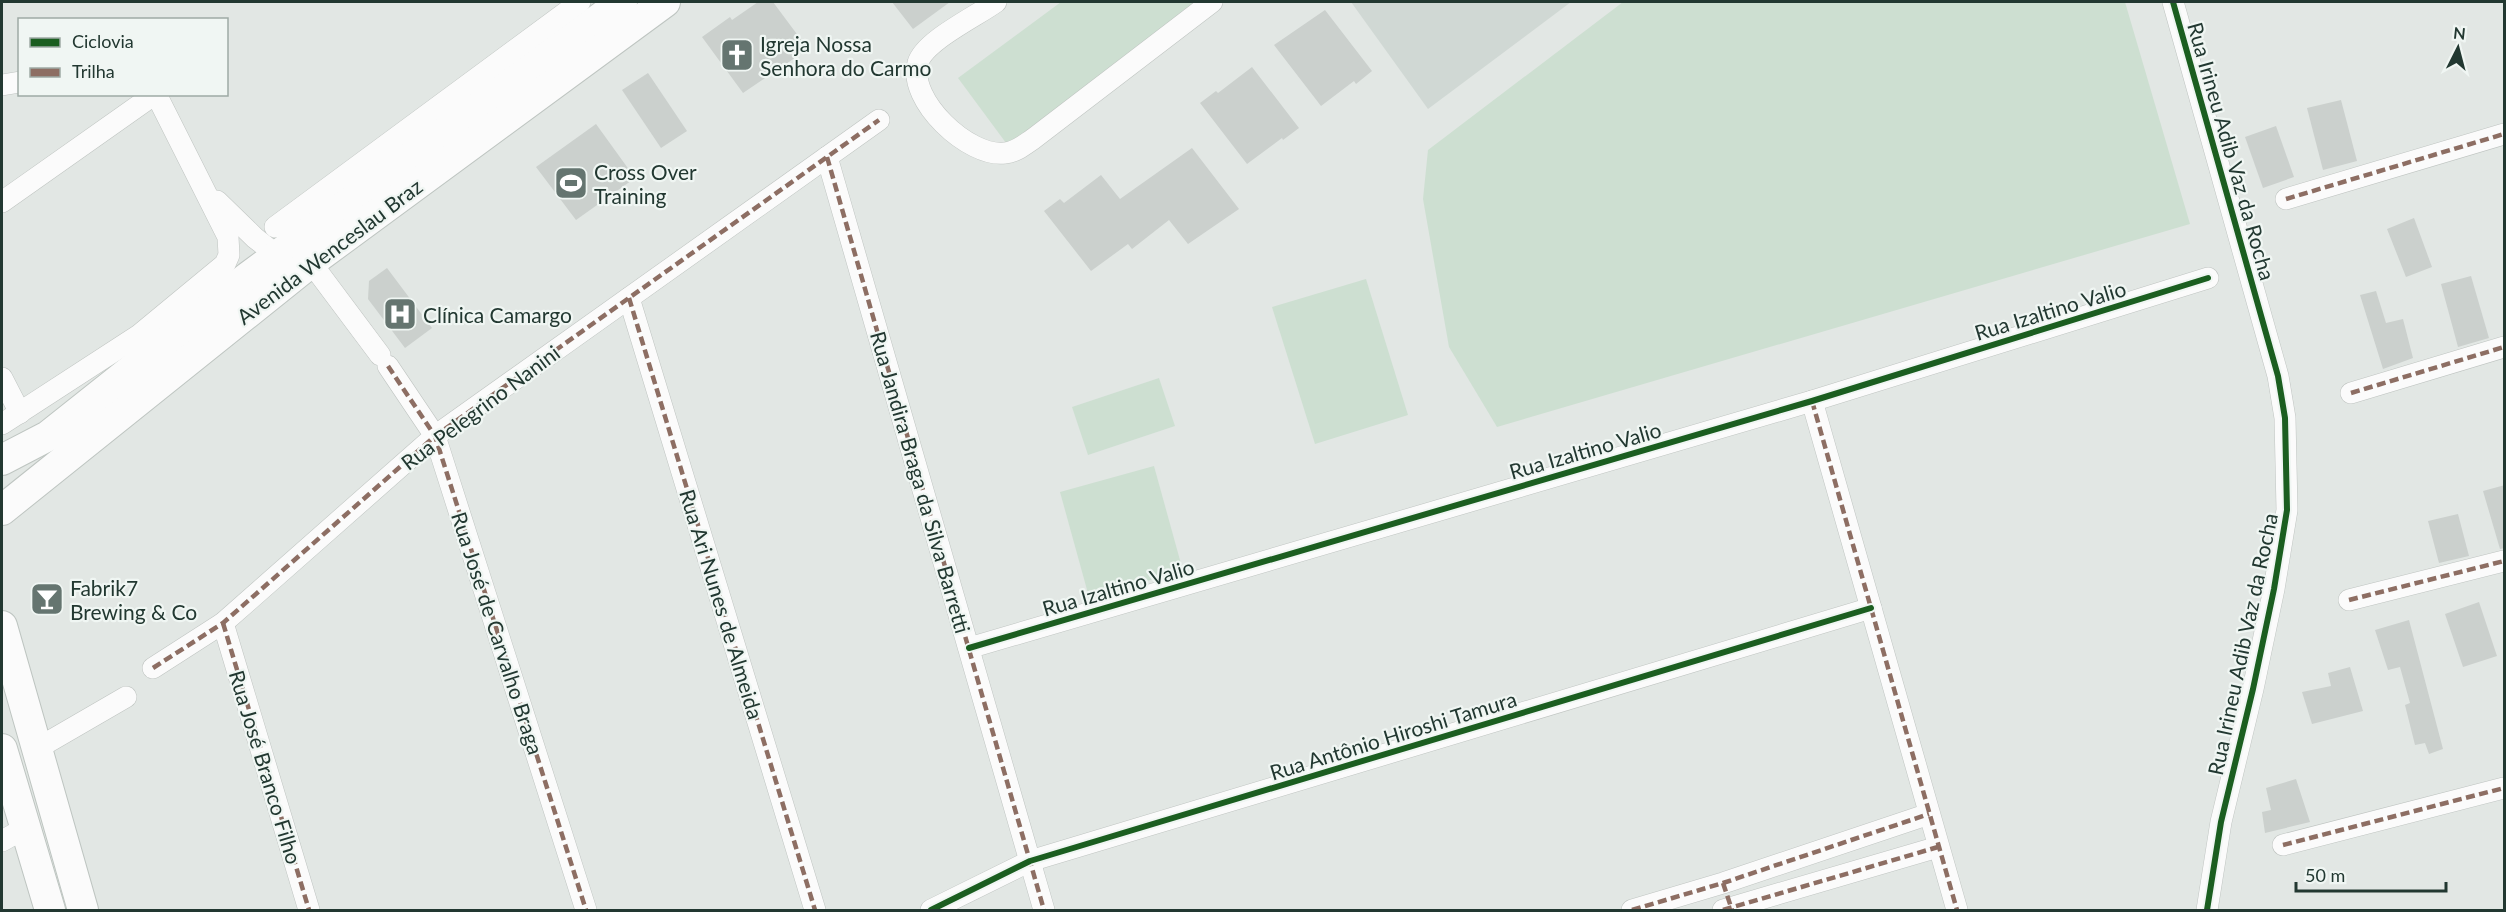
<svg xmlns="http://www.w3.org/2000/svg" width="2506" height="912" font-family="Lato,sans-serif">
	<rect width="100%" height="100%" fill="#e2e7e4"/>
	<!-- built -->
	<path fill="#d0d8d4" d="M 1351,2 L 1571,2 L 1428,109 Z"/>
	<!-- green -->
	<g fill="#cddfd1">
		<path d="M 1061,2 L 1206,2 L 1009,147 L 958,78 Z"/>
		<path d="M 1623,2 L 2125,2 L 2190,224 L 1497,427 L 1449,347 L 1423,199 L 1428,150 Z"/>
		<path d="M 1366,279 L 1408,415 L 1315,444 L 1272,307 Z"/>
		<path d="M 1159,378 L 1175,426 L 1088,455 L 1072,407 Z"/>
		<path d="M 1154,466 L 1183,571 L 1089,597 L 1060,492 Z"/>
	</g>
	<!-- building -->
	<g fill="#cbd0cd">
		<path d="M 758,2 L 773,2 L 808,49 L 743,93 L 702,37 L 730,17 L 732,20 Z"/>
		<path d="M 892,2 L 950,2 L 913,29 Z"/>
		<path d="M 1325,10 L 1372,71 L 1356,84 L 1354,81 L 1321,106 L 1274,45 Z"/>
		<path d="M 1252,67 L 1299,128 L 1283,140 L 1282,138 L 1247,164 L 1200,103 L 1216,91 L 1218,93 Z"/>
		<path d="M 648,73 L 687,131 L 661,148 L 622,90 Z"/>
		<path d="M 2341,100 L 2357,161 L 2323,170 L 2307,108 Z"/>
		<path d="M 596,124 L 635,178 L 576,220 L 536,167 Z"/>
		<path d="M 2276,126 L 2294,177 L 2263,188 L 2245,137 Z"/>
		<path d="M 1192,148 L 1239,209 L 1188,244 L 1169,220 L 1132,249 L 1128,244 L 1091,271 L 1044,211 L 1060,199 L 1064,203 L 1101,175 L 1120,199 Z"/>
		<path d="M 2414,218 L 2432,267 L 2406,277 L 2387,229 Z"/>
		<path d="M 387,268 L 432,328 L 405,348 L 368,299 L 369,281 Z"/>
		<path d="M 2471,276 L 2489,338 L 2458,347 L 2441,284 Z"/>
		<path d="M 2376,291 L 2386,323 L 2403,319 L 2413,358 L 2383,369 L 2360,295 Z"/>
		<path d="M 2505,485 L 2505,548 L 2500,549 L 2483,491 Z"/>
		<path d="M 2458,514 L 2469,556 L 2439,563 L 2428,521 Z"/>
		<path d="M 2479,602 L 2497,656 L 2463,667 L 2445,614 Z"/>
		<path d="M 2409,620 L 2443,749 L 2429,754 L 2425,743 L 2415,745 L 2405,705 L 2410,703 L 2400,667 L 2388,670 L 2375,630 Z"/>
		<path d="M 2350,667 L 2363,711 L 2312,724 L 2302,692 L 2331,686 L 2328,673 Z"/>
		<path d="M 2296,779 L 2310,822 L 2265,833 L 2262,812 L 2271,810 L 2266,788 Z"/>
	</g>
	<g fill="none" stroke-linecap="round" stroke-linejoin="round">
		<!-- street casing -->
		<g stroke="#bfc4c1" stroke-width="22">
			<g id="street">
				<path d="M 996,2 C 977,16 924,41 918,63 C 907,100 969,158 1005,153 C 1016,152 1024,145 1033,139 L 1212,2"/>
				<path d="M 2173,2 L 2278,376 L 2285,418 L 2287,510 L 2274,589 L 2253,689 L 2221,822 L 2207,910"/>
				<path d="M 2,85 L 20,82"/>
				<path d="M 827,157 L 1044,910"/>
				<path d="M 2286,199 L 2504,134"/>
				<path d="M 217,201 L 255,238 L 278,256"/>
				<path d="M 2,202 L 155,94"/>
				<path d="M 275,227 L 580,2"/>
				<path d="M 303,252 L 380,355"/>
				<path d="M 629,298 L 815,910"/>
				<path d="M 388,366 L 435,436 L 586,910"/>
				<path d="M 2,378 L 20,413"/>
				<path d="M 2351,393 L 2504,347"/>
				<path d="M 1812,401 L 1957,910"/>
				<path d="M 2,424 L 139,335 L 225,264 L 229,255 L 228,237 L 156,94"/>
				<path d="M 2349,600 L 2504,561"/>
				<path d="M 223,623 L 309,910"/>
				<path d="M 969,648 L 1812,401 L 2208,278"/>
				<path d="M 153,668 L 223,623 L 435,436 L 879,120"/>
				<path d="M 38,748 L 126,697"/>
				<path d="M 2,841 L 25,828"/>
				<path d="M 2283,845 L 2504,788"/>
				<path d="M 931,910 L 1030,861 L 1871,608"/>
				<path d="M 1632,910 L 1723,883 L 1929,814"/>
				<path d="M 1723,910 L 1938,847"/>
			</g>
		</g>
		<!-- secondary casing -->
		<g stroke="#bec5c1" stroke-width="32">
			<g id="secondary">
				<path d="M 2,460 L 48,436 L 248,277 L 622,2"/>
				<path d="M 2,510 L 310,263 L 665,2"/>
				<path d="M 2,626 L 83,910"/>
				<path d="M 2,749 L 50,910"/>
			</g>
		</g>
		<!-- street -->
		<use href="#street" stroke="#fbfbfb" stroke-width="21"/>
		<!-- secondary -->
		<use href="#secondary" stroke="#fbfbfb" stroke-width="30"/>
		<!-- quiet -->
		<g stroke="#8d6e63" stroke-width="4.5" stroke-dasharray="9 4.5" stroke-linecap="butt">
			<path d="M 827,157 L 1044,910"/>
			<path d="M 2286,199 L 2504,134"/>
			<path d="M 629,298 L 815,910"/>
			<path d="M 388,366 L 435,436 L 586,910"/>
			<path d="M 2351,393 L 2504,347"/>
			<path d="M 1812,401 L 1957,910"/>
			<path d="M 2349,600 L 2504,561"/>
			<path d="M 223,623 L 309,910"/>
			<path d="M 153,668 L 223,623 L 435,436 L 879,120"/>
			<path d="M 2283,845 L 2504,788"/>
			<path d="M 1723,883 L 1732,910"/>
			<path d="M 1632,910 L 1723,883 L 1929,814"/>
			<path d="M 1723,910 L 1938,847"/>
		</g>
		<!-- cycleway casing -->
		<g stroke="#f0f6f3" stroke-width="10">
			<g id="cycleway">
				<path d="M 2173,2 L 2278,376 L 2285,418 L 2287,510 L 2274,589 L 2253,689 L 2221,822 L 2207,910"/>
				<path d="M 969,648 L 1812,401 L 2208,278"/>
				<path d="M 931,910 L 1030,861 L 1871,608"/>
			</g>
		</g>
		<!-- cycleway -->
		<use href="#cycleway" stroke="#1b5e20" stroke-width="6"/>
	</g>
	<!-- icons -->
	<defs>
		<g id="church-square" transform="scale(1.725)"><rect x="-9" y="-9" width="18" height="18" rx="4" fill="#657570" stroke="#f0f6f3"/><path d="M-1.2-6h2.4v3.5h3.3v2.4h-3.3V6h-2.4V-.1h-3.3v-2.4h3.3Z" fill="#fff"/></g>
		<g id="stadium-square" transform="scale(1.725)"><rect x="-9" y="-9" width="18" height="18" rx="4" fill="#657570" stroke="#f0f6f3"/><path d="M0-5a6.5 5 0 1 0 0 10a6.5 5 0 1 0 0-10ZM-3.5-1.8h7v3.6h-7Z" fill="#fff"/></g>
		<g id="hospital-square" transform="scale(1.725)"><rect x="-9" y="-9" width="18" height="18" rx="4" fill="#657570" stroke="#f0f6f3"/><path d="M-5-5h3v3.5h4V-5h3V5h-3V1.5h-4V5h-3Z" fill="#fff"/></g>
		<g id="bar-square" transform="scale(1.725)"><rect x="-9" y="-9" width="18" height="18" rx="4" fill="#657570" stroke="#f0f6f3"/><path d="M-6-5H6L.8 .8V4.5H3.5V6h-7V4.5H-.8V.8Z" fill="#fff"/></g>
	</defs>
	<g fill-rule="evenodd">
		<use href="#church-square" x="737" y="55"/>
		<use href="#stadium-square" x="571" y="183"/>
		<use href="#hospital-square" x="400" y="314"/>
		<use href="#bar-square" x="47" y="599"/>
	</g>
	<g text-anchor="middle" dominant-baseline="central" stroke-width="4.5" stroke-linejoin="round" paint-order="stroke">
		<!-- poi labels -->
		<g font-size="21" fill="#223831" stroke="#f0f6f3" text-anchor="start">
			<text x="760" y="43">Igreja Nossa<tspan x="760" dy="24">Senhora do Carmo</tspan></text>
			<text x="594" y="171">Cross Over<tspan x="594" dy="24">Training</tspan></text>
			<text x="423" y="314">Clínica Camargo</text>
			<text x="70" y="587">Fabrik7<tspan x="70" dy="24">Brewing &amp; Co</tspan></text>
		</g>
		<!-- street labels -->
		<g font-size="21" fill="#223831" stroke="#f0f6f3">
			<text transform="translate(2232 151) rotate(74)">Rua Irineu Adib Vaz da Rocha</text>
			<text transform="translate(329 251) rotate(-37)">Avenida Wenceslau Braz</text>
			<text transform="translate(2050 310) rotate(-17)">Rua Izaltino Valio</text>
			<text transform="translate(480 407) rotate(-37)">Rua Pelegrino Nanini</text>
			<text transform="translate(1585 450) rotate(-16)">Rua Izaltino Valio</text>
			<text transform="translate(921 482) rotate(74)">Rua Jandira Braga da Silva Barretti</text>
			<text transform="translate(1118 587) rotate(-16)">Rua Izaltino Valio</text>
			<text transform="translate(722 604) rotate(73)">Rua Ari Nunes de Almeida</text>
			<text transform="translate(498 633) rotate(72)">Rua José de Carvalho Braga</text>
			<text transform="translate(2242 644) rotate(-78)">Rua Irineu Adib Vaz da Rocha</text>
			<text transform="translate(1393 735) rotate(-17)">Rua Antônio Hiroshi Tamura</text>
			<text transform="translate(266 767) rotate(73)">Rua José Branco Filho</text>
		</g>
	</g>
	<!-- border -->
	<rect width="2506" height="912" fill="none" stroke="#223831" stroke-width="6"/>
	<!-- legend -->
	<rect x="18" y="18" width="210" height="78" fill="#f0f6f3" stroke="#9eaaa5" stroke-width="1.5"/>
	<rect x="30" y="38" width="30" height="9" fill="#1b5e20" stroke="#9eaaa5" stroke-width="1.5"/>
	<text x="72" y="48" font-size="18" fill="#223831">Ciclovia</text>
	<rect x="30" y="68" width="30" height="9" fill="#8d6e63" stroke="#9eaaa5" stroke-width="1.5"/>
	<text x="72" y="78" font-size="18" fill="#223831">Trilha</text>
	<!-- north arrow -->
	<g transform="translate(2458 48) rotate(6)" stroke="#f0f6f3" stroke-width="4.5" paint-order="stroke">
	<path d="M0-4.5L10 22L0 15L-10 22Z" fill="#223831"/>
	<text y="-9" font-size="16" font-weight="bold" text-anchor="middle" fill="#223831">N</text>
	</g>
	<!-- scale -->
	<path d="M2296 882v9h150v-9" fill="none" stroke="#223831" stroke-width="3"/>
	<text x="2305" y="882" font-size="18" fill="#223831" stroke="#f0f6f3" stroke-width="4.5" paint-order="stroke">50 m</text>
</svg>
